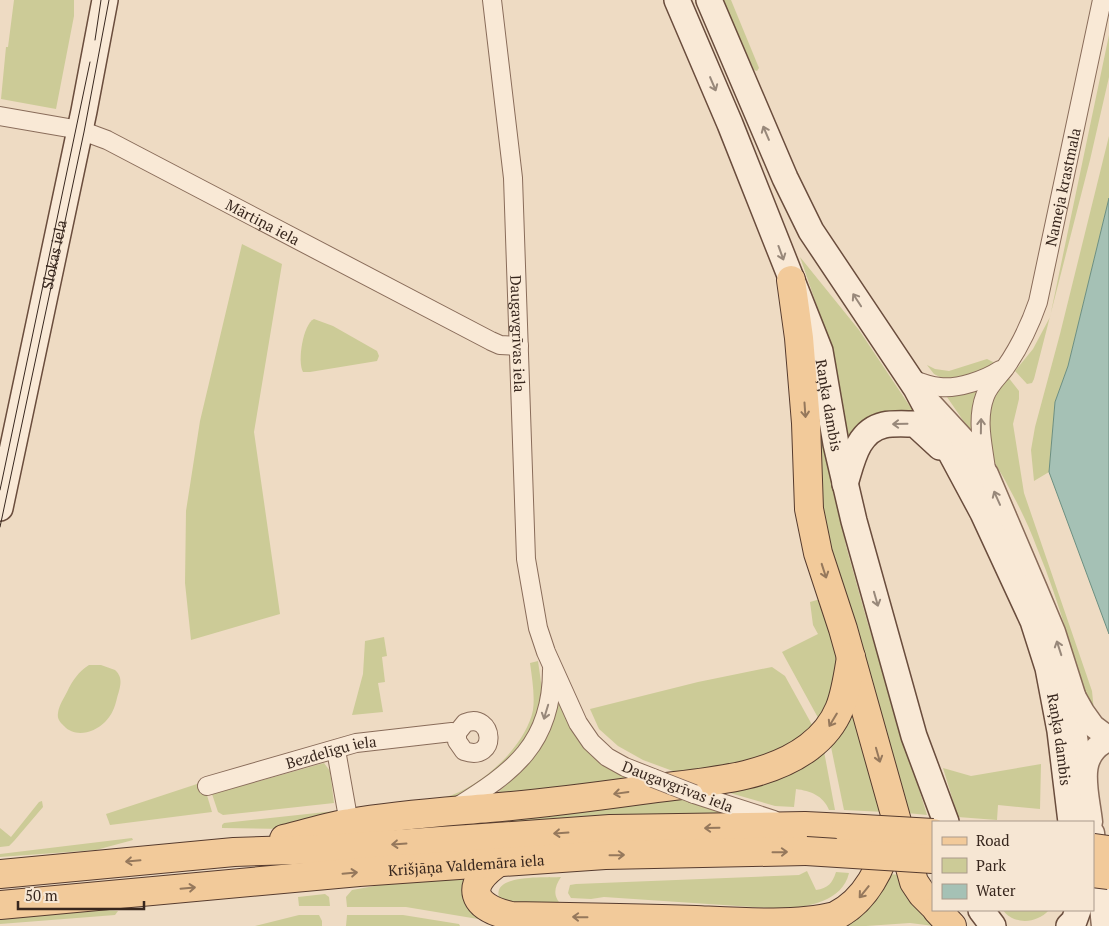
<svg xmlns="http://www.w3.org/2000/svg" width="1109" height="926" font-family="'PT Serif',serif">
	<rect width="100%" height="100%" fill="#eedbc3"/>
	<!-- green -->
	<g fill="#cccb97">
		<path d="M 14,0 L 74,0 L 74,16 L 56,109 L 1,99 L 6,47 L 8,47 Z"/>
		<path d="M 723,0 L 731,0 L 759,68 L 757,71 L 754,70 Z"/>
		<path d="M 1109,35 L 1109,77 L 1090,160 L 1034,379 L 1032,383 L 1027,384 L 1015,371 L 1033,349 L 1050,317 Z"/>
		<path d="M 1109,136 L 1109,198 L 1068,366 L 1055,402 L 1049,472 L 1034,481 L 1031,450 L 1035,427 L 1060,334 Z"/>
		<path d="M 242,244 L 282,264 L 254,432 L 280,614 L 191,640 L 185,583 L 186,511 L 200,421 Z"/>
		<path d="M 800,257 L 859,330 L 913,411 C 907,413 903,411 897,411 C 876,413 861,422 848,438 L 834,367 L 819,312 Z"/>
		<path d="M 314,319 L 333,326 L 377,351 L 379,356 L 377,361 L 310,372 L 303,372 C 297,362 303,324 314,319 Z"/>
		<path d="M 987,359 L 995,363 L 974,376 L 946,380 L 934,374 L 927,365 L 935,369 L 949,371 Z"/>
		<path d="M 1008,377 L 1019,391 L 1019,399 L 1013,424 L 1024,493 L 1092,691 L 1095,721 C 1074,664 1061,604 1037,548 C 1029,526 1019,506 1008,486 C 1003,475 993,463 991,452 C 986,418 987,405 1008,377 Z"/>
		<path d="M 813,378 L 846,546 L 867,621 L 927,815 L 907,813 L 822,517 Z"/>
		<path d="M 980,389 L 972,430 L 971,432 L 947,397 L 948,396 L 964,394 Z"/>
		<path d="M 824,598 L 840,660 L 822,725 L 782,652 L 818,634 L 813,625 L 810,602 Z"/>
		<path d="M 384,637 L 387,656 L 382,657 L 385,682 L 378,683 L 383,712 L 352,715 L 363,674 L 365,641 Z"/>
		<path d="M 538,661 L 542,689 L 540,711 L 529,734 L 517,751 L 496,773 L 458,800 L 358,808 C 379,806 399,803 420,800 C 428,799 438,799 446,797 C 481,787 526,746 533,710 C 535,695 532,678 530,663 Z"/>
		<path d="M 89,665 L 101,665 L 115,670 C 124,678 120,688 117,698 C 115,707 112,715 105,722 C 94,733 75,738 64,726 C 60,722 57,719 58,713 C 59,705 64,698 67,692 C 72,681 79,671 89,665 Z"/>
		<path d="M 772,667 L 785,676 L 816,732 L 780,760 L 681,774 L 643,760 L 618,746 L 599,729 L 590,709 L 698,682 Z"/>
		<path d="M 557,701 C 566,709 567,722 573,732 C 587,753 611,771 634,780 L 494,796 L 517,775 L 530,760 Z"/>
		<path d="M 850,701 L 885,812 L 844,810 L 830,742 Z"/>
		<path d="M 823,746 L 835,810 L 829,810 C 823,795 810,791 796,789 L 794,807 L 775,806 L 723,791 L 770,782 L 789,773 Z"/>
		<path d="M 324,763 L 330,771 L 334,803 L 223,815 L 218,812 L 212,794 Z"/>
		<path d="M 1041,764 L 1040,809 L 998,805 L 997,820 L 958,817 L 943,768 L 971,776 Z"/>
		<path d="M 203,782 L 212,812 L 110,825 L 106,814 Z"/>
		<path d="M 678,796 L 726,812 L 726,814 L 393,833 L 391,828 Z"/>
		<path d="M 42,801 L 43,807 L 14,841 L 9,846 L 0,847 L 0,828 L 11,837 L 39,802 Z"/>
		<path d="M 335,811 L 325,822 L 285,829 L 222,828 L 222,825 L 224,823 Z"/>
		<path d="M 132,838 L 133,840 L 96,850 L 0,857 L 0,854 Z"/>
		<path d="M 807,871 L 816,890 C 828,888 832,884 836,872 L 849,873 C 842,902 809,906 784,909 L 604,897 L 591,899 L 571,898 L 568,893 L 570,885 L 576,884 L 799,875 Z"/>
		<path d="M 478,872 L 484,920 L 406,907 L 347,907 L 346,897 L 352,890 L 414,879 Z"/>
		<path d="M 888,874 L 901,875 L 916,905 L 934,926 L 910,923 L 866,926 L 834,926 Z"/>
		<path d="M 561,877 C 553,889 553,898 564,907 L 501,902 C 485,873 547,878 561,877 Z"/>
		<path d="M 325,894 L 329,897 L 330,906 L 299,906 L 298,897 Z"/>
		<path d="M 92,909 L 118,911 L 115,915 L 0,924 L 0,916 Z"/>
		<path d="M 1003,910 L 1049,910 C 1037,924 1013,925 1003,910 Z"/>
		<path d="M 299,915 L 319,915 L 322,921 L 322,926 L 255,926 Z"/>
		<path d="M 347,915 L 403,915 L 459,924 L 460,926 L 346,926 Z"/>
	</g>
	<!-- water -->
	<path fill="#a5c1b5" stroke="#6c8f81" d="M 1109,198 L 1109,634 L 1049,472 L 1055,402 L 1068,366 Z"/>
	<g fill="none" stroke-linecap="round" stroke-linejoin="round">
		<!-- minor casing -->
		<g stroke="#896c5a" stroke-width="20">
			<g id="minor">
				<path id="s1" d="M 492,0 L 513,178 L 526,559 L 538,628 L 546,652 L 578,723 L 591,742 L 607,757 L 625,767 L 653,778"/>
				<path id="s2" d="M 0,116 L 80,130 L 107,140 L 491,341 L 500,345 L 519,346"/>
				<path d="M 909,378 C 919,382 929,386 940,387 C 958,389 985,380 1000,370"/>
				<path id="s3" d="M 986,469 C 983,445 976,420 985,396 C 989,385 998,377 1005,368 C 1019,348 1030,325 1038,302 L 1102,0"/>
				<path d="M 336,750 L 349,823"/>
				<path id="s4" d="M 207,786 L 356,743 L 452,732 L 457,733 L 457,741 L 464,751 C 499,763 494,711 465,723 L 457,733"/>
				<path d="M 694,794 L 774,820"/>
				<path d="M 455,808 C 513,772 552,744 552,670"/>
			</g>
		</g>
		<!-- tertiary casing -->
		<g stroke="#896c5a" stroke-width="25">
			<g id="tertiary">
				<path d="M 929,402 L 965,441 L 987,474 L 1036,589 L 1054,632 L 1074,695 L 1072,710 L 1079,757 L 1085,777"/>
				<path d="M 1074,696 L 1083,712 L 1093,726 L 1109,738"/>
				<path d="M 1091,822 C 1088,793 1074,754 1109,740"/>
				<path d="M 1093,833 L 1103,926"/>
			</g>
		</g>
		<!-- secondary casing -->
		<g stroke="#6a4d3d" stroke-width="28">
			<g id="secondary">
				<path id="s5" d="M 677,0 L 730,124 L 820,351 L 836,444 L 854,521 L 914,736 L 946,822"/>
				<path id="s6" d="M 709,0 L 785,178 L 811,231 L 916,388 L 983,513 L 1033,621 L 1048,668 L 1060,731 L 1071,822"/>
				<path d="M 845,484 C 852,462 857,431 884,425 C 893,423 906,424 915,424 L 940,447"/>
				<path id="s7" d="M 0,508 L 84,111 L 105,0"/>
				<path d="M 981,910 L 993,926"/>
				<path d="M 1069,926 L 1074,921 L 1078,910"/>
			</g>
		</g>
		<!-- primary casing -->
		<g stroke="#563b2e" stroke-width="30">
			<g id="primary">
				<path d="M 791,280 L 799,338 L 806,423 L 809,509 L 818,553 L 843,629 L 914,882 L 922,894 L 933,905"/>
				<path d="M 284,839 C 306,834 328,826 350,823 C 396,815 443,812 489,808 C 540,804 592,797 643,790 C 698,782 764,781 809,747 C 842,722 845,695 851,657"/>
				<path d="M 499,862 C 463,886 472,907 511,916 C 573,917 635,918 696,920 C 739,922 796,926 835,916 C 866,901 883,866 890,834"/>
				<path d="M 0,874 L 234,852 L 328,849 L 610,829 L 805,826 L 846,828"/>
				<path id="s8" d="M 0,905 L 359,872 L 605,855 L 806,851"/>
				<path d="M 937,910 L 952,926"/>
			</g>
		</g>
		<!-- minor -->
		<use href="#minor" stroke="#f9e9d6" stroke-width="18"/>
		<!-- tertiary -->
		<use href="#tertiary" stroke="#f9e9d6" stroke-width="22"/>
		<!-- secondary -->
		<use href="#secondary" stroke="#f9e9d6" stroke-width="25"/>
		<!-- primary -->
		<use href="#primary" stroke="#f2ca9a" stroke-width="28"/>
		<!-- tram -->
		<g stroke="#38271e" stroke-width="1">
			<path d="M 95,40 L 101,0"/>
			<path d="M 0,490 L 90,62"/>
			<path d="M 0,527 L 84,132 L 109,0"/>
		</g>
		<!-- minor-bridge casing -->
		<g stroke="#896c5a" stroke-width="20" stroke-linecap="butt">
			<path id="minor-bridge" d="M 653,778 L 694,794"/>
		</g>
		<!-- primary-bridge casing -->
		<g stroke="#563b2e" stroke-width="30" stroke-linecap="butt">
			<g id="primary-bridge">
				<path d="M 846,828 L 933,833"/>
				<path d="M 1093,848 L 1109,850"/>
				<path d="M 806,851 L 933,859"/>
				<path d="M 1093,873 L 1109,875"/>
			</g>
		</g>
		<!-- minor-bridge -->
		<use href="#minor-bridge" stroke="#f9e9d6" stroke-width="18"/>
		<!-- primary-bridge -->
		<use href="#primary-bridge" stroke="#f2ca9a" stroke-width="28"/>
	</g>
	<!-- one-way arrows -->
	<defs><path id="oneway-shaft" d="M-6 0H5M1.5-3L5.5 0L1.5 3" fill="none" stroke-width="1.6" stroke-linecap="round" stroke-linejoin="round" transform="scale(1.25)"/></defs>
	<g stroke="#98887a">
		<use href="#oneway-shaft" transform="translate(713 84) rotate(67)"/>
		<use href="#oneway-shaft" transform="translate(766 133) rotate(-113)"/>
		<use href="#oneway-shaft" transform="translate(781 253) rotate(70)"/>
		<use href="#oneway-shaft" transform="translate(857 300) rotate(-123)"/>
		<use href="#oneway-shaft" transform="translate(900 424) rotate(179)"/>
		<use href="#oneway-shaft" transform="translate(981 426) rotate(-89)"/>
		<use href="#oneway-shaft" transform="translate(997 498) rotate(-114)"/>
		<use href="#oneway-shaft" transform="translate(876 599) rotate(74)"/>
		<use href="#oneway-shaft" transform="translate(1059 648) rotate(-108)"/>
		<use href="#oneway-shaft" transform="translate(546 712) rotate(107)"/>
	</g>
	<g stroke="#95785c">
		<use href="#oneway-shaft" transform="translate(805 410) rotate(86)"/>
		<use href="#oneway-shaft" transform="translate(824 571) rotate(72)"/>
		<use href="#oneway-shaft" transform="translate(833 720) rotate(121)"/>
		<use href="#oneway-shaft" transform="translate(878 755) rotate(74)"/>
		<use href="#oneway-shaft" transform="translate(621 793) rotate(172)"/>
		<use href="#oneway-shaft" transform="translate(712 828) rotate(179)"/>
		<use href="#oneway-shaft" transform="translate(561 833) rotate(176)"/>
		<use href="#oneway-shaft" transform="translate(399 844) rotate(176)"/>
		<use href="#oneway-shaft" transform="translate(780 852) rotate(-1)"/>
		<use href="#oneway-shaft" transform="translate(617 855) rotate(-1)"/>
		<use href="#oneway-shaft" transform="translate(133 861) rotate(175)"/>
		<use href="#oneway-shaft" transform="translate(350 873) rotate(-5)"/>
		<use href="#oneway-shaft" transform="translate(188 888) rotate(-5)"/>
		<use href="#oneway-shaft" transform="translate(864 892) rotate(129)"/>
		<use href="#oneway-shaft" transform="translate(580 917) rotate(-179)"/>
	</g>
	<g text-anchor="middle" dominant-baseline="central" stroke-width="4" stroke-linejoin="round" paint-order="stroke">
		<!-- street labels -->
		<g font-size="15" fill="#38271e" stroke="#f6e6d3">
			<text stroke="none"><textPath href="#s3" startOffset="300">Nameja krastmala</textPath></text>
			<text stroke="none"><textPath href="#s2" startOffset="286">Mārtiņa iela</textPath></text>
			<text stroke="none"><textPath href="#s7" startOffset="259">Slokas iela</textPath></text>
			<text stroke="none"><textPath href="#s1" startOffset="335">Daugavgrīvas iela</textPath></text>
			<text stroke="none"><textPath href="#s5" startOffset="434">Raņķa dambis</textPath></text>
			<text stroke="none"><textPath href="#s6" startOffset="824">Raņķa dambis</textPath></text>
			<text stroke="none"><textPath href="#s4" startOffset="129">Bezdelīgu iela</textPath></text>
			<text transform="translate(678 786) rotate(21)">Daugavgrīvas iela</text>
			<text stroke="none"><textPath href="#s8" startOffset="468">Krišjāņa Valdemāra iela</textPath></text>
		</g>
	</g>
	<!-- legend -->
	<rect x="932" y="821" width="162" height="90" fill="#f6e6d3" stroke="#aa9a8b"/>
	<rect x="942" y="837" width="25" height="8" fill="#f2ca9a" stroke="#aa9a8b"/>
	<text x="976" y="846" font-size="15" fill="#38271e">Road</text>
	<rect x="942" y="858" width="25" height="15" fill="#cccb97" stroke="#aa9a8b"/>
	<text x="976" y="871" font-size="15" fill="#38271e">Park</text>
	<rect x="942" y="884" width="25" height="15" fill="#a5c1b5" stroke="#aa9a8b"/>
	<text x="976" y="896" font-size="15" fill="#38271e">Water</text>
	<!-- scale -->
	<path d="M18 901v8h126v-8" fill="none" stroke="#38271e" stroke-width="2.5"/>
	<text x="25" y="901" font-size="15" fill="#38271e" stroke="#f6e6d3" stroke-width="4" paint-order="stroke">50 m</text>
</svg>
